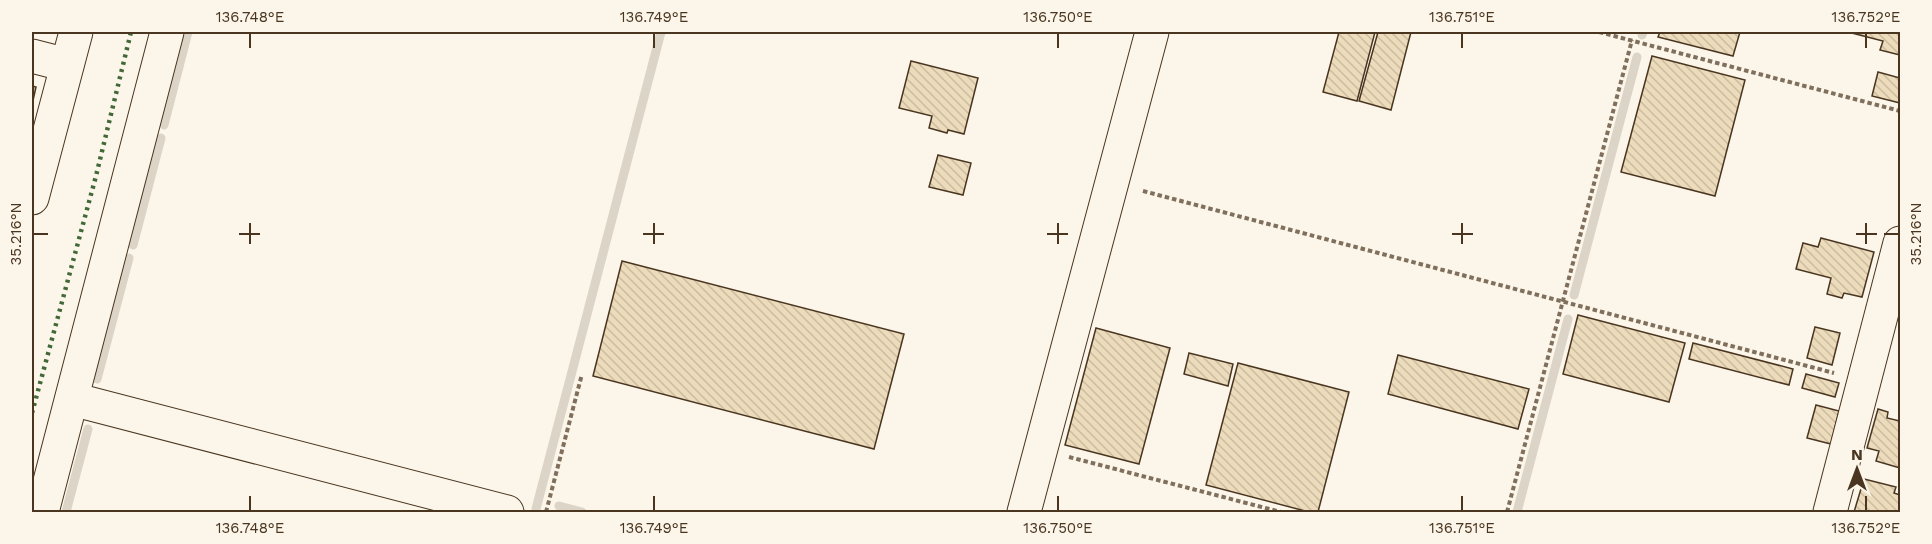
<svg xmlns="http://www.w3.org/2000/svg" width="1932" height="544" font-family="'Work Sans',sans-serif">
	<defs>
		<pattern id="building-back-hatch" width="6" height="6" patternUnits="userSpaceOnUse" patternTransform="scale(1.5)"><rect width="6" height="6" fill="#ecdcbc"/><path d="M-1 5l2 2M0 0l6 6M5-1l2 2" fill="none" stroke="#ccbda1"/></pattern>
	</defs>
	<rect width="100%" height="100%" fill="#fbf6e9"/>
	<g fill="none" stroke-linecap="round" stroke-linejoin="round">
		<!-- stream -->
		<g stroke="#dcd4c6" stroke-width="9">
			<path d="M 1642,35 L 1643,32"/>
			<path d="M 164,125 L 188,32"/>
			<path d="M 133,245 L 161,138"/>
			<path d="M 1574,295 L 1637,57"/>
			<path d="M 97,379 L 129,258"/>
			<path d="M 559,506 L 582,512"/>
			<path d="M 536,509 L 661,32"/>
			<path d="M 66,512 L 88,429"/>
			<path d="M 1517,512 L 1568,319"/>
		</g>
	</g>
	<!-- building -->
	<g fill="url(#building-back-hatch)" stroke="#4a3520" stroke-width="1.5">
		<path d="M 1339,32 L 1375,32 L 1357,101 L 1323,92 Z"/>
		<path d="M 1378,32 L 1411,32 L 1391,110 L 1359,101 Z"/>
		<path d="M 1660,32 L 1740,32 L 1733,56 L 1658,37 Z"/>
		<path d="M 1853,32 L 1900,32 L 1900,55 L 1880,50 L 1883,41 L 1852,33 Z"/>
		<path d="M 1652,56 L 1745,80 L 1715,196 L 1621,172 Z"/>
		<path d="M 911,61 L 978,78 L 964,134 L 948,130 L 947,133 L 929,128 L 932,116 L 899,108 Z"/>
		<path d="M 1878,72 L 1900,78 L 1900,103 L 1872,96 Z"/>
		<path d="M 32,86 L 36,87 L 32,105 Z"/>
		<path d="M 938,155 L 971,163 L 963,195 L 929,187 Z"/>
		<path d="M 1821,238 L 1874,252 L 1862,297 L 1844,293 L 1842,298 L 1827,294 L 1831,278 L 1796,269 L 1803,243 L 1818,247 Z"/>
		<path d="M 622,261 L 904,334 L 874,449 L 593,376 Z"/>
		<path d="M 1578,315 L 1685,343 L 1669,402 L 1563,374 Z"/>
		<path d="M 1815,327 L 1840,333 L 1832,365 L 1807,358 Z"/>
		<path d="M 1096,328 L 1170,348 L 1139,464 L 1065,445 Z"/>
		<path d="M 1693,343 L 1793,369 L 1789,385 L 1689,359 Z"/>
		<path d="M 1189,353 L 1233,364 L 1228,386 L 1184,374 Z"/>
		<path d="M 1398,355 L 1529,389 L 1518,429 L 1388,394 Z"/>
		<path d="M 1238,363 L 1349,392 L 1318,512 L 1309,512 L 1206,485 Z"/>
		<path d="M 1806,374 L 1839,383 L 1835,397 L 1802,388 Z"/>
		<path d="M 1816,405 L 1839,411 L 1831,444 L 1807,438 Z"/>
		<path d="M 1878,409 L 1888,412 L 1887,418 L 1900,421 L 1900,468 L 1876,461 L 1879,451 L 1867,448 Z"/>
		<path d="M 1864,479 L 1896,487 L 1894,493 L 1900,495 L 1900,511 L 1898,511 L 1898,512 L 1854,512 Z"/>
	</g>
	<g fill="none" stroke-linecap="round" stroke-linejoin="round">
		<!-- minor casing -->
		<g stroke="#4a3520" stroke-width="35">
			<g id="minor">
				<path d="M 32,56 L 67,65"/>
				<path d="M 32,198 L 76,32"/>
				<path d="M 72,399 L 507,512"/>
				<path d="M 42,512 L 167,32"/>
				<path d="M 1024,512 L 1152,32"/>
				<path d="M 1830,512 L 1900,243"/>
			</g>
		</g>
		<!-- path -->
		<g stroke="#7f6f5c" stroke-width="4" stroke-dasharray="4.5 3" stroke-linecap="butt">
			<path d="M 1599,32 L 1900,111"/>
			<path d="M 1143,191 L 1834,373"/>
			<path d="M 1069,457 L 1281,512"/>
			<path d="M 546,512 L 582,374"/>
			<path d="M 1507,512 L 1632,40"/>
		</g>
		<!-- minor -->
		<use href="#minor" stroke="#fbf6e9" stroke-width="33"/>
		<!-- hedge -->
		<path stroke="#436837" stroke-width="4.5" stroke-dasharray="3 4.5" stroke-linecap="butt" d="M 32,413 L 96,176 L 131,32"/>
	</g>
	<!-- ticks -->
	<path fill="none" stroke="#4a3520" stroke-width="2" d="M 250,33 L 250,48M 654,33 L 654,48M 1058,33 L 1058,48M 1462,33 L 1462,48M 1866,33 L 1866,48M 250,223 L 250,244M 654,223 L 654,244M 1058,223 L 1058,244M 1462,223 L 1462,244M 1866,223 L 1866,244M 33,234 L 48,234M 239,234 L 260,234M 643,234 L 664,234M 1047,234 L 1068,234M 1452,234 L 1473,234M 1856,234 L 1877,234M 1884,234 L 1899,234M 250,496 L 250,511M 654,496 L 654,511M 1058,496 L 1058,511M 1462,496 L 1462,511M 1866,496 L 1866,511"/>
	<!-- border -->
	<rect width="1932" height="544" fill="none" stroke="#fbf6e9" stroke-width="66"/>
	<!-- north arrow -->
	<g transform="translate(1857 469)" stroke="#fbf6e9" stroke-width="4.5" paint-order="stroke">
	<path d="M0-4.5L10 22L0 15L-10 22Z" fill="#4a3520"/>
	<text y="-9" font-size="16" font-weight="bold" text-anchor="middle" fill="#4a3520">N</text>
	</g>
	<rect x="33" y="33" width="1866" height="478" fill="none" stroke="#4a3520" stroke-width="2"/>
	<g font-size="15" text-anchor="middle" fill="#4a3520">
		<text x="250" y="22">136.748°E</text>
		<text x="654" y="22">136.749°E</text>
		<text x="1058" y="22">136.750°E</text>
		<text x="1462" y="22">136.751°E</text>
		<text x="1866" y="22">136.752°E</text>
		<text transform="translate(16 234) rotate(-90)" y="5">35.216°N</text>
		<text transform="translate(1916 234) rotate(-90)" y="5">35.216°N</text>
		<text x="250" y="533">136.748°E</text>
		<text x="654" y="533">136.749°E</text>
		<text x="1058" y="533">136.750°E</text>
		<text x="1462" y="533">136.751°E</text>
		<text x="1866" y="533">136.752°E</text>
	</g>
</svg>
